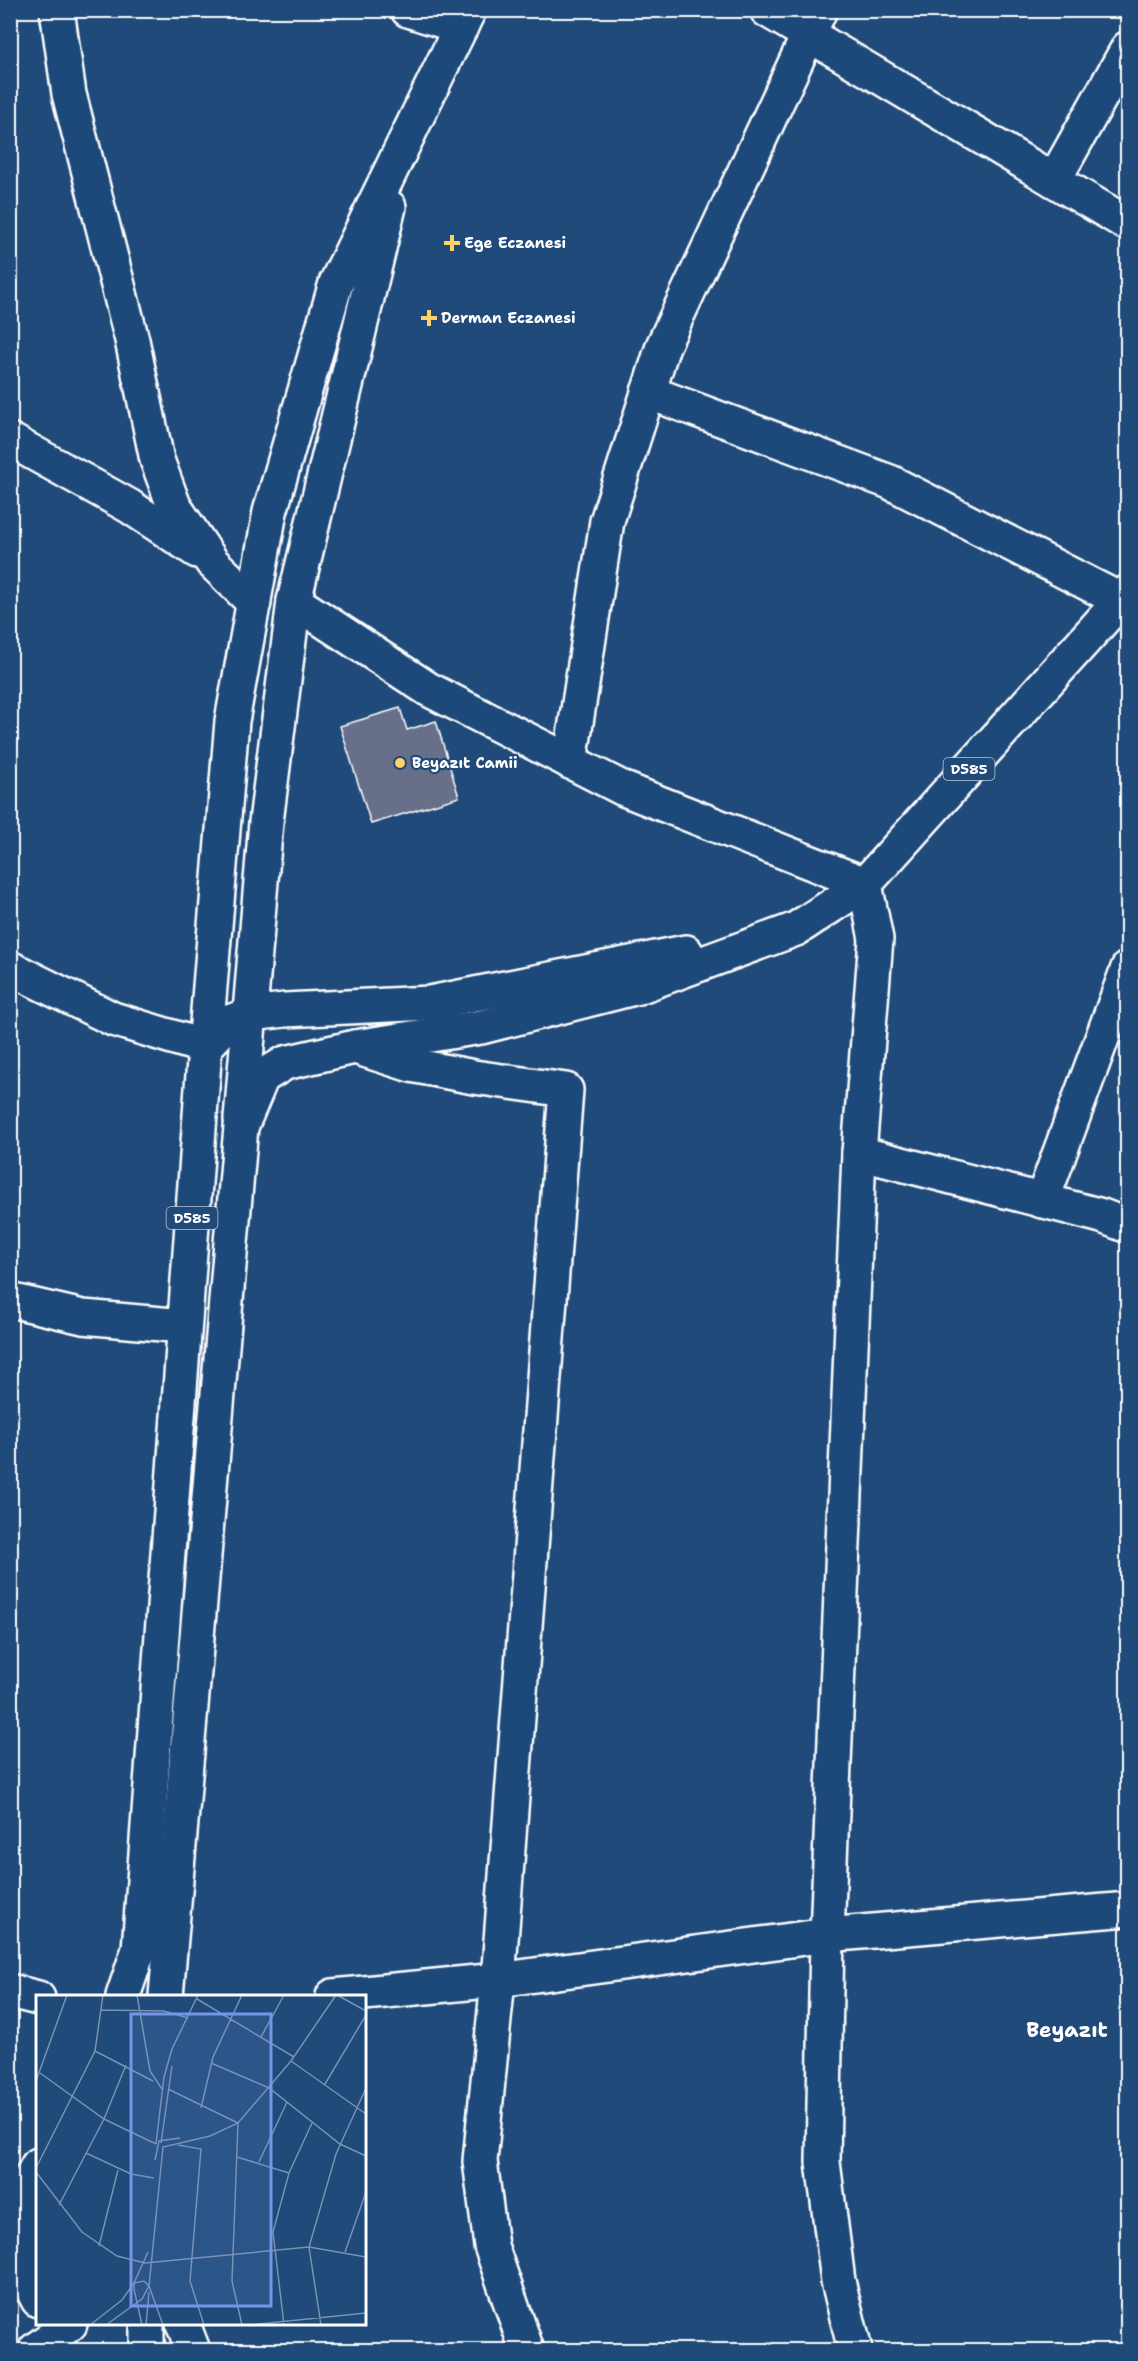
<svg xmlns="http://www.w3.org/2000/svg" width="1138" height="2361" font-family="'Shantell Sans',sans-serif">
	<rect width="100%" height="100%" fill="#1f4a7a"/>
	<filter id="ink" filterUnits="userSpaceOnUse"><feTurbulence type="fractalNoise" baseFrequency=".0167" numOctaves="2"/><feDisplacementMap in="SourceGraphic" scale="12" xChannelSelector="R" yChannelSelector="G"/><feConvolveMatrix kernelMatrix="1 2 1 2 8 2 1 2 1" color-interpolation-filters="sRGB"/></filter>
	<g filter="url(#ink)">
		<!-- building -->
		<path fill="#687089" stroke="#fff" stroke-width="1.5" d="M 400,708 L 407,730 L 436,721 L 459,797 L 371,824 L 340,726 Z"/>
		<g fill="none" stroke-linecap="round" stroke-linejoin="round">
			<!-- street casing -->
			<g stroke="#fff" stroke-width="38">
				<g id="street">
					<path d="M 57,10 L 69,94 L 132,340 L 157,460 L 174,506 L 212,562 L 254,603"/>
					<path d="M 408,10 L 461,27"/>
					<path d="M 1054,180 L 1128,48"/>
					<path d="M 648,392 L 890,482 L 1128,604"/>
					<path d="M 10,440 L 129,506 L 197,551"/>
					<path d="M 294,601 L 428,689 L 624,789 L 865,884 L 876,939 L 859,1153 L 827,1935 L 823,2162 L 838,2281 L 855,2350"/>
					<path d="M 570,762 L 607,521 L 663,346 L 820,10"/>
					<path d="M 10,968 L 113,1019 L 205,1047"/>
					<path d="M 355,1047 L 411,1065 L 474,1077 L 566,1090 L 498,1980 L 480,2161 L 491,2246 L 527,2350"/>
					<path d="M 859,1153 L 1102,1216 L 1128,1226"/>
					<path d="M 1042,1201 L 1128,968"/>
					<path d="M 10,1300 L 83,1317 L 184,1326"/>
					<path d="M 10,1991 L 38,1998"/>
					<path d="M 333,1996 L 498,1980 L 827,1935 L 1128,1909"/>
					<path d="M 183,2324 L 193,2350"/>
				</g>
			</g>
			<!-- secondary casing -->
			<g stroke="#fff" stroke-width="38">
				<g id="secondary">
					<path d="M 767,10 L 1128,224"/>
					<path d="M 205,1047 L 232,721 L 270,512 L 336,283 L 469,10"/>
					<path d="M 241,1119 L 266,822 L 294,601 L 389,207"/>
					<path d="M 38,2175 L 30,2179 C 23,2220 16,2261 38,2300"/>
					<path d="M 147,2350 L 147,2324"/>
				</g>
			</g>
			<!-- primary casing -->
			<g stroke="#fff" stroke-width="38">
				<g id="primary">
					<path d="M 123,1996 L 139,1949 L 205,1047 L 229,1022 L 251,1014 L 285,1010 L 430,1003 L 686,952"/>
					<path d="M 166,1996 L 241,1127 L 262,1077 L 285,1063 L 355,1047 L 481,1027 L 638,987 L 796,929 L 865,884 L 1128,592"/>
					<path d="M 10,2204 L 30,2179 L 38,2165"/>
					<path d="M 35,2350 L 70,2324"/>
				</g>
			</g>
			<!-- street -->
			<use href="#street" stroke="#1f4a7a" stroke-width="33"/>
			<!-- secondary -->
			<use href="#secondary" stroke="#1f4a7a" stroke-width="33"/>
			<!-- primary -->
			<use href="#primary" stroke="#1f4a7a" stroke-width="33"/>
		</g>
	</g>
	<!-- markers -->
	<g fill="#ffd166" stroke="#1f4a7a" stroke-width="2">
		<path d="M449 234h6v6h6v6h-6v6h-6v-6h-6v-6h6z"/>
		<path d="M426 309h6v6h6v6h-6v6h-6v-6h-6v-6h6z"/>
		<circle cx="400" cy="763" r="6"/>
	</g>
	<g text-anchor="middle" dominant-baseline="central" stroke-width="4.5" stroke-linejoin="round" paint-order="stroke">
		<!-- shield labels -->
		<g fill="#1f4a7a" stroke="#bcc9d7" stroke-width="1.5">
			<rect x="943.5" y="758" width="51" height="22" rx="4.5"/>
			<rect x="166.5" y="1207" width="51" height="22" rx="4.5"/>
		</g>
		<g font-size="14" font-weight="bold" fill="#fff">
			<text x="969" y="769">D585</text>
			<text x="192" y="1218">D585</text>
		</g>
		<!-- poi labels -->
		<g font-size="15" font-weight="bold" fill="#fff" stroke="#1f4a7a" text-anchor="start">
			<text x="464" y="243">Ege Eczanesi</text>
			<text x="441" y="318">Derman Eczanesi</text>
			<text x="412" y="763">Beyazıt Camii</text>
		</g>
		<!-- district labels -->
		<g font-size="21" font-weight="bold" fill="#fff" stroke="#1f4a7a">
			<text x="1067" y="2030">Beyazıt</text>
		</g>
	</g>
	<!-- overview -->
	<g transform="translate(36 1995)">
		<rect width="330" height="330" fill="#1f4a7a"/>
		<path fill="none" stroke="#7992af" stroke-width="1.5" d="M 101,0 L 114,76 L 126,94M 301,0 L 330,16M 161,4 L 258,62M 65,15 L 128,16 L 152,23M 225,42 L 248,0M 59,56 L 117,86M 255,66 L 330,119M 175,68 L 233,93 L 304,149 L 330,161M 4,78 L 68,124 L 120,149M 0,86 L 31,0M 289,89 L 330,20M 132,94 L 202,128 L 196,286 L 206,330M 165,113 L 177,62 L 206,0M 125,148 L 136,71M 120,149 L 128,82 L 136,54 L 162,0M 142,150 L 165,154 L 154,286 L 168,330M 50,158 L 95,179 L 118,183M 201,162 L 253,178M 119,165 L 123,146 L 144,143M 223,167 L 251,107M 0,173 L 59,56 L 67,0M 0,177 L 46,237 L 81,261 L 109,268 L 273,252 L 330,262M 23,210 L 68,124 L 90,70M 63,251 L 82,175M 309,257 L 330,197M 54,330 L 86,305 L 98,288 L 112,257M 70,330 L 106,304 L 113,291 L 127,152 L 174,141 L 202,128 L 255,66 L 300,0M 106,330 L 98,294 L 98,288 L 108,286 L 113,291 L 127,330M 110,330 L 113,297M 212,330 L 330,318M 248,330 L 237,237 L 253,178 L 276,128M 285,330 L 273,252 L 300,159 L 330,93"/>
		<path fill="#7795e8" fill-opacity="0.15" stroke="#7795e8" stroke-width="3" d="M 95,19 L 235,19 L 235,311 L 95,311 Z"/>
		<rect width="330" height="330" fill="none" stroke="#fff" stroke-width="3"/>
	</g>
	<!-- margin -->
	<rect width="1138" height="2361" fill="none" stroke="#1f4a7a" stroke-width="36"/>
	<rect x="18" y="18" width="1102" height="2325" fill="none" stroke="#fff" stroke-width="2" filter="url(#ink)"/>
</svg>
